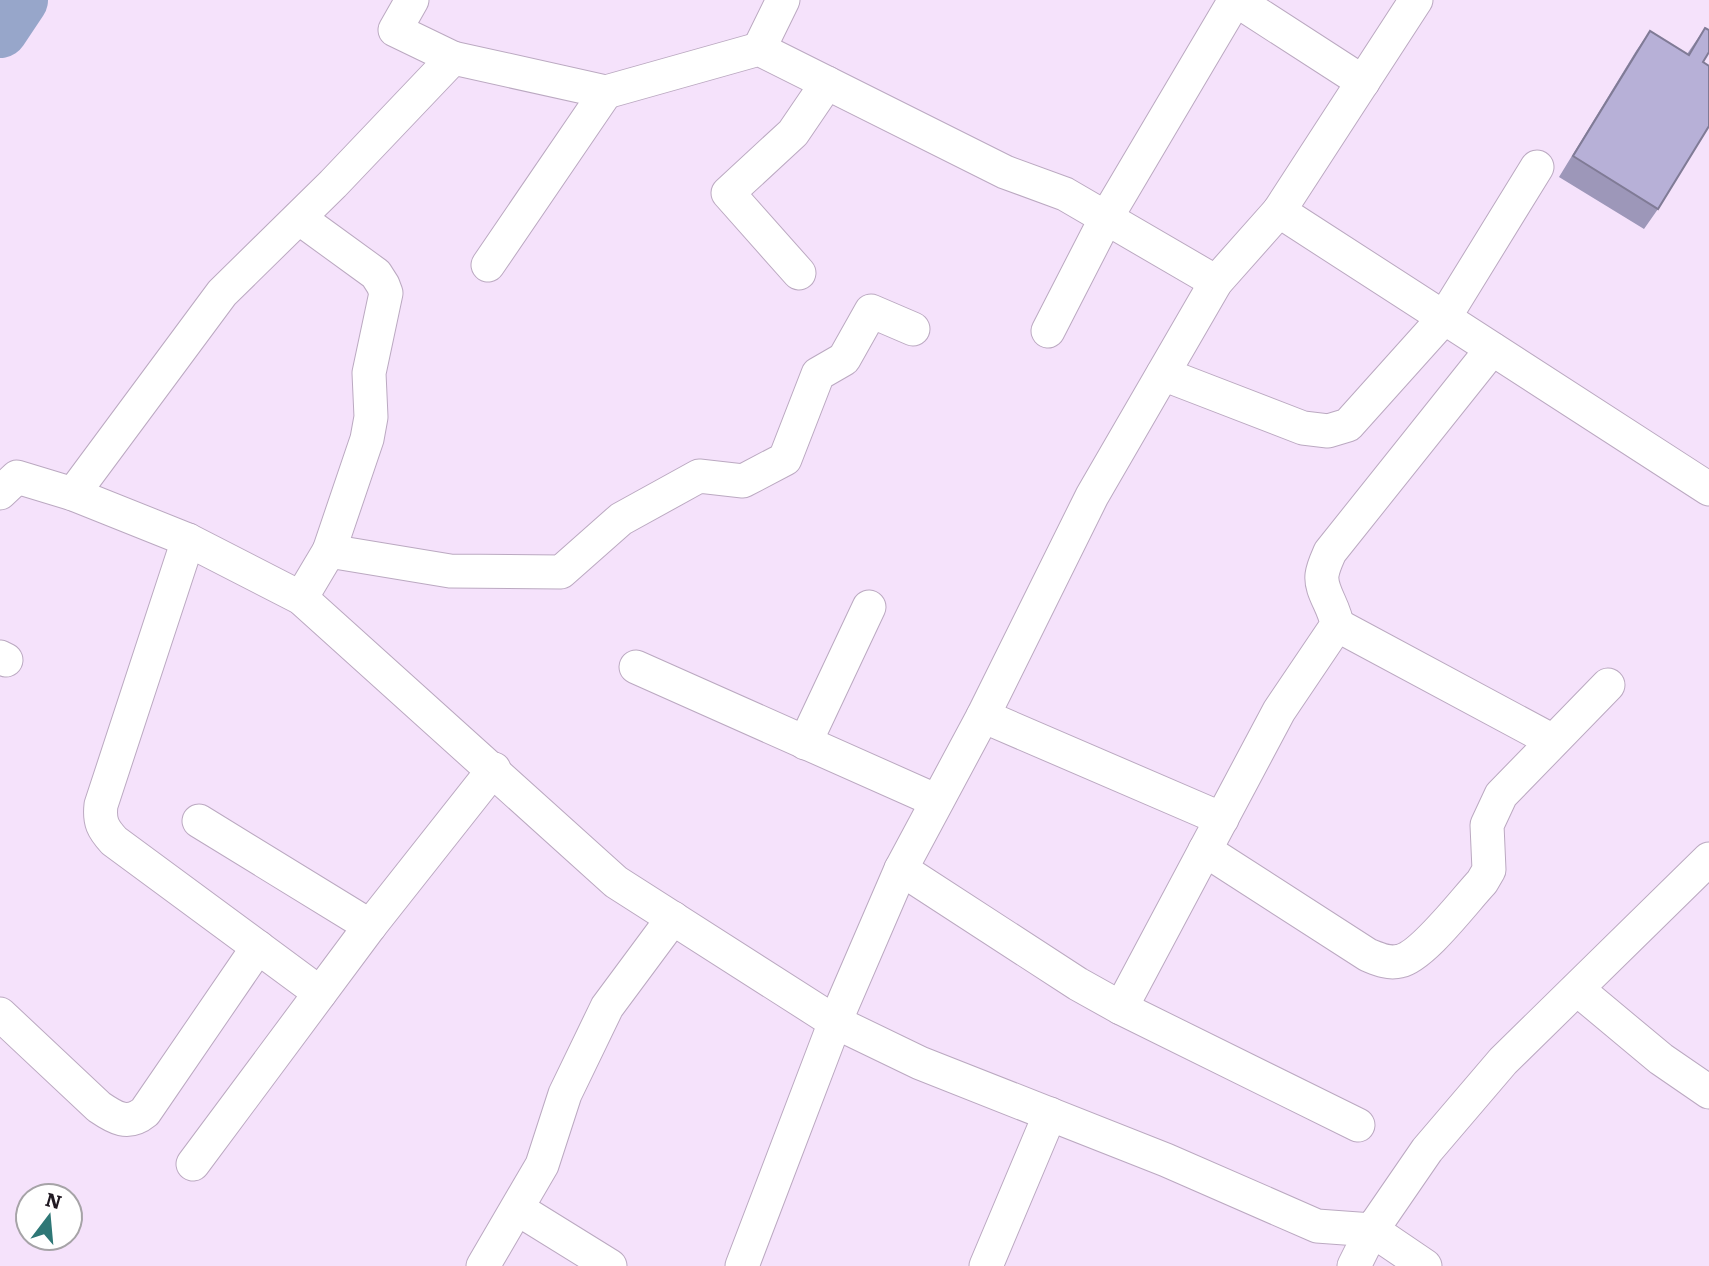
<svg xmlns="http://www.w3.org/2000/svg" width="1709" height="1266" font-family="Literata,serif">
	<rect width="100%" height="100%" fill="#f5e2fb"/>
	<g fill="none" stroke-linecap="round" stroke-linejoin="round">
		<!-- river -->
		<path stroke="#97a6ca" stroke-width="56" d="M 0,30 L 20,0"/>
		<!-- street casing -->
		<g stroke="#bba9c1" stroke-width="35">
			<g id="street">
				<path d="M 412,0 L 395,30 L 453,58"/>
				<path d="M 1236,0 L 1363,82"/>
				<path d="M 1416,0 L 1279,211 L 1709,489"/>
				<path d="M 759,49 L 783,0"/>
				<path d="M 299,218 L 376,274 L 383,285 L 386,293 L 369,373 L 371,417 L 367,439 L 329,551"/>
				<path d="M 488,265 L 606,92"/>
				<path d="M 799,273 L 728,193 L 793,133 L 827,83"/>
				<path d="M 1048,331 L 1106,218 L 1235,0"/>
				<path d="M 1163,374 L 1303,428 L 1328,431 L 1348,425 L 1444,318 L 1537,167"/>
				<path d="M 0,493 L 17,477 L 73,494 L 188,540 L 301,598 L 616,882 L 835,1022 L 920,1063 L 1166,1160 L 1317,1226 L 1372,1230 L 1427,1150 L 1503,1061 L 1709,859"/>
				<path d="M 73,494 L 222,293 L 333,184 L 453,58 L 606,92 L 759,49 L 1005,172 L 1065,194 L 1216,282"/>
				<path d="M 188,540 L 101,805 C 99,822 103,829 114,841 L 320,993"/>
				<path d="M 301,598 L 329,551 L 450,571 L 561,572 L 621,519 L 699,476 L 743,481 L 785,459 L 818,374 L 844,359 L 871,311 L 913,329"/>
				<path d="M 1337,625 L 1553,741"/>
				<path d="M 0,657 L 6,660"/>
				<path d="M 636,667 L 937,801"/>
				<path d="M 983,716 L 1222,819"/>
				<path d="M 805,743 L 869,607"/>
				<path d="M 199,821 L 370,926"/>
				<path d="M 1205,850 L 1368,955 C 1378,959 1388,964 1400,961 C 1423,956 1464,901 1482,882 L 1489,870 L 1487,825 L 1501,795 L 1608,685"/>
				<path d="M 901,869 L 1078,984 L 1121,1008 L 1358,1125"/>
				<path d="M 1577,989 L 1661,1059 L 1709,1092"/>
				<path d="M 1121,1008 L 1279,711 L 1337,625 C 1335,607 1320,591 1322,575 C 1323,567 1327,559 1330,552 L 1492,349"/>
				<path d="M 0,1014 L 99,1107 C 115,1118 128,1126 145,1112 L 258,947"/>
				<path d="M 193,1164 L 370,926 L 494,769"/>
				<path d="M 518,1209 L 610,1266"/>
				<path d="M 483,1266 L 542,1165 L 565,1094 L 607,1007 L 673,918"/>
				<path d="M 742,1266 L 835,1022 L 901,869 L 983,716 L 1092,496 L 1216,282 L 1279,211"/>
				<path d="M 986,1266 L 1050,1114"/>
				<path d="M 1354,1266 L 1372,1230 L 1425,1266"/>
			</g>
		</g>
		<!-- street -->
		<use href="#street" stroke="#fff" stroke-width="33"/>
	</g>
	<!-- wall -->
	<path fill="#9d97b9" d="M 1705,28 L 1703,62 L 1658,209 L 1644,229 L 1559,177 L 1636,51 L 1650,31 L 1687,54 Z"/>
	<!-- building -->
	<path fill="#b7b0d7" stroke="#807b96" stroke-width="2" d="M 1705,28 L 1709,30 L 1709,52 L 1703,62 L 1709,66 L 1709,126 L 1658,209 L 1573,156 L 1650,31 L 1689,55 Z"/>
	<!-- north arrow -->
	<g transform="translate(49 1217) rotate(16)"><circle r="33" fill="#ffffff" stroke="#a6a3a7" stroke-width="2"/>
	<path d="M0-5L12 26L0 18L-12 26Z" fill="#2e7776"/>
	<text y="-10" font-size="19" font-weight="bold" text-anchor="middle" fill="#201922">N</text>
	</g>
</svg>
